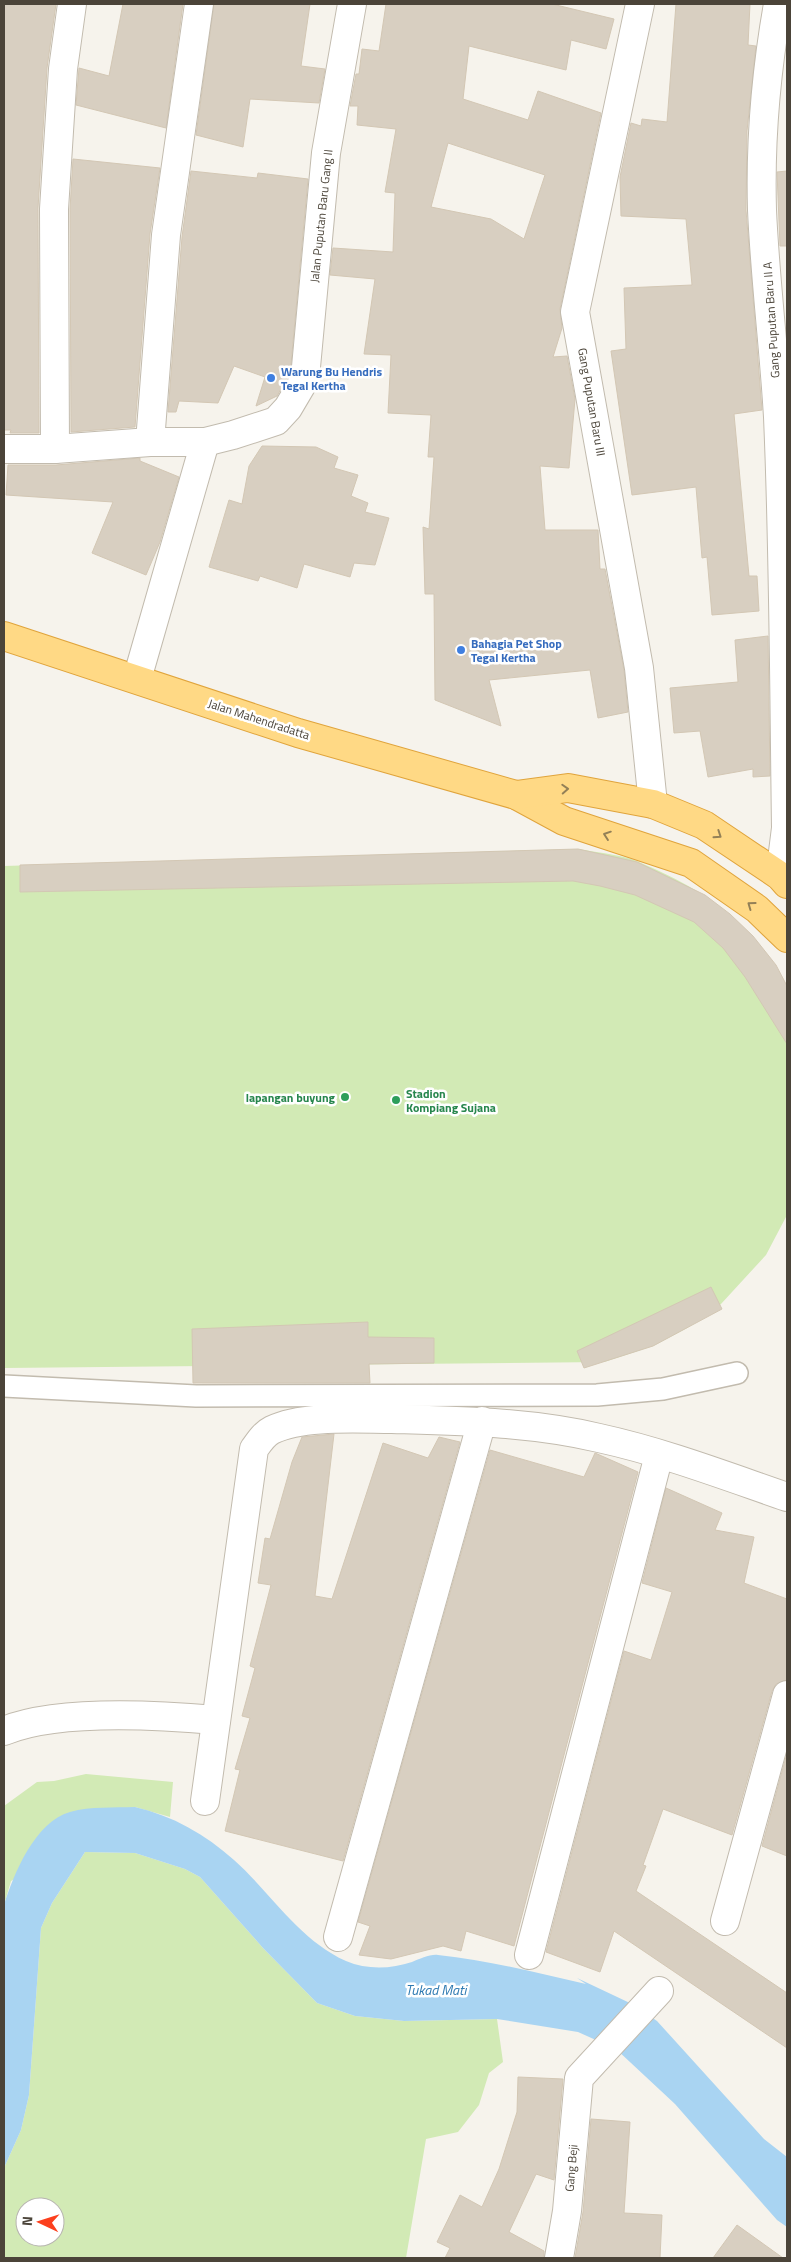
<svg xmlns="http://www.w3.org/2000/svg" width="791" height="2262" font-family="'Titillium Web',sans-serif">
	<rect width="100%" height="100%" fill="#f6f3ec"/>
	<!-- green -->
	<g fill="#d2eab5" fill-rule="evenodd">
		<path d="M 578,849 C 596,852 614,854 631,859 C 640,862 650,867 659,871 C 714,896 758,932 787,986 L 787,1215 L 766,1255 L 721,1304 L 687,1328 L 653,1346 L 604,1362 L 4,1368 L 4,866 Z"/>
		<path d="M 86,1774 L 173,1782 L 170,1817 L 135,1807 L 11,1881 L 4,1905 L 4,1806 L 37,1782 L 54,1781 Z"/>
		<path d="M 85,1852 L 135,1853 L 185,1869 L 200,1877 L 263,1948 L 317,2003 L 355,2016 L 404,2021 L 497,2019 L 503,2062 L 489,2073 L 479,2105 L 458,2132 L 426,2139 L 406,2258 L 4,2258 L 4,2168 L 21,2130 L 29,2095 L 41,1928 L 52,1903 ZM 25,2207 L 55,2207 L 55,2237 L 25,2237 Z"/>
	</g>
	<!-- water -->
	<path fill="#a9d4f2" d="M 135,1807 C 173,1816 205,1834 234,1860 C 271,1893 299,1940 346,1961 C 367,1970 391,1969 412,1962 C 420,1959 430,1954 438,1955 C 488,1960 537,1973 586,1984 L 577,1978 L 632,2004 L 657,2021 L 764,2139 L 787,2157 L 787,2227 L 777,2220 L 675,2104 L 616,2049 L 578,2032 L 497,2019 L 404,2021 L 355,2016 L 317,2003 L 263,1948 L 200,1877 L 185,1869 L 135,1853 L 85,1852 L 52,1903 L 41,1928 L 29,2095 L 21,2130 L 4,2168 L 4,1905 C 14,1873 35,1822 70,1812 C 91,1806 114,1808 135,1807 Z"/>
	<!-- building -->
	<g fill="#d8cfc1" stroke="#d3c7b4" fill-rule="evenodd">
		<path d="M 4,4 L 56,4 L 47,68 L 38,208 L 39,433 L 10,433 L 11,430 L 4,430 Z"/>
		<path d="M 123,4 L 183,4 L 166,128 L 76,105 L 79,68 L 109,76 Z"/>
		<path d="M 214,4 L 310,4 L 301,66 L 325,69 L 319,103 L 250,99 L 243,147 L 196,135 Z"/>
		<path d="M 386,4 L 552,4 L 614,19 L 606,49 L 571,40 L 566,70 L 469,46 L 463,99 L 528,120 L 538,91 L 601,113 L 560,309 L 562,328 L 553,357 L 567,356 L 575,399 L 569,468 L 540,466 L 545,530 L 598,530 L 600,569 L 605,569 L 624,670 L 628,712 L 598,718 L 590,670 L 489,680 L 501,726 L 435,700 L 434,594 L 425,594 L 423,527 L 429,529 L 434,457 L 428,457 L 431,415 L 388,413 L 391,355 L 364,354 L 375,279 L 330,275 L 333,248 L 393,252 L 395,193 L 385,192 L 396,129 L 357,125 L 358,106 L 350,106 L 356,74 L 359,74 L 362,49 L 379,51 ZM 448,143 L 545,175 L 524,239 L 491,219 L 431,207 Z"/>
		<path d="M 676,4 L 750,4 L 748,45 L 756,46 L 747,131 L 746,210 L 762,410 L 734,414 L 749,576 L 757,576 L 759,611 L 712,615 L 707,557 L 702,558 L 696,487 L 632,495 L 611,351 L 626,349 L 624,288 L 692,285 L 686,219 L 621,216 L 620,177 L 631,123 L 641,126 L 642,119 L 667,122 Z"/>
		<path d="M 73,159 L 160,168 L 150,234 L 135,427 L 71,432 L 70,209 Z"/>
		<path d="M 191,171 L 257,178 L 258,173 L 308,179 L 291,364 L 286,380 L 277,396 L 256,406 L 265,377 L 234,366 L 218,403 L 179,401 L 176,412 L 168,412 L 182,237 Z"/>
		<path d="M 787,171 L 787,246 L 780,246 L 777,172 Z"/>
		<path d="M 262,446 L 316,447 L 338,457 L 334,468 L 358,475 L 351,496 L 368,503 L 365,512 L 389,518 L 375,565 L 354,563 L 350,577 L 304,564 L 297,588 L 260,576 L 258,581 L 209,567 L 229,500 L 242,504 L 249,466 Z"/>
		<path d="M 140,458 L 140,461 L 179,477 L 160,542 L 146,575 L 92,553 L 113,502 L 6,495 L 8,465 L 56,465 Z"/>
		<path d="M 768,636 L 770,776 L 753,777 L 753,769 L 708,777 L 700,731 L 674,733 L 670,688 L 738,682 L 735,640 Z"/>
		<path d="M 578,849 L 637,862 L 705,895 L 730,914 L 753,936 L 776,965 L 787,986 L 787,1044 L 745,977 L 723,948 L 694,922 L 635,895 L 600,886 L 573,881 L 20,892 L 20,865 Z"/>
		<path d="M 711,1287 L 722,1309 L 653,1346 L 584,1368 L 577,1351 Z"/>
		<path d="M 368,1322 L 368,1337 L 434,1338 L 434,1363 L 369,1364 L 370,1383 L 193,1383 L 192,1329 Z"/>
		<path d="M 334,1434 L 315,1596 L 332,1599 L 383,1443 L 428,1458 L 439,1437 L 460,1442 L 343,1861 L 225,1831 L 240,1770 L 235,1769 L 250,1718 L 242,1716 L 255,1668 L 250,1666 L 271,1585 L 258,1583 L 265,1538 L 270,1539 L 292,1462 L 302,1437 Z"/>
		<path d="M 490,1450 L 584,1477 L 595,1453 L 638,1472 L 514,1946 L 466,1931 L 461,1951 L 443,1946 L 391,1959 L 359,1955 L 370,1926 L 358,1922 Z"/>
		<path d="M 666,1488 L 722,1513 L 715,1530 L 754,1537 L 744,1583 L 787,1599 L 787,1680 L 776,1684 L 772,1691 L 732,1835 L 663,1809 L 643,1865 L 646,1866 L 636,1891 L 787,1993 L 787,2048 L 614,1931 L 600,1972 L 546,1952 L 624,1651 L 651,1660 L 672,1592 L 642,1583 Z"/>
		<path d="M 787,1753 L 787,1856 L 762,1846 Z"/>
		<path d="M 518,2077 L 563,2079 L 554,2180 L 536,2174 L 509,2232 L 544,2251 L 544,2258 L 445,2258 L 450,2248 L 437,2242 L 460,2195 L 482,2207 L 499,2169 L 517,2112 Z"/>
		<path d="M 591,2119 L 630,2122 L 624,2213 L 662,2215 L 660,2258 L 575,2258 L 583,2212 Z"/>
		<path d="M 737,2225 L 783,2258 L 713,2258 Z"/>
	</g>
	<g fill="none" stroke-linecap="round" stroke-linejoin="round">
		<!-- service casing -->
		<g stroke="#c2bbae" stroke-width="24">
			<path id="service" d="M 4,1386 L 196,1396 L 597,1395 L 663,1389 L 737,1373"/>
		</g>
		<!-- minor casing -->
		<g stroke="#c2bbae" stroke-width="30">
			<g id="minor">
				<path d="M 640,4 L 575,312 L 639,668 L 653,804"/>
				<path d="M 778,4 C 766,72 760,141 762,210 C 765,279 774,348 778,417 C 784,554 784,691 786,828 L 780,876"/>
				<path d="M 150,442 L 166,235 L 199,4"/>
				<path d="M 4,449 L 55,449 L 150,442 L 205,442 L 233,435 L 276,421 L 288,408 L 301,386 L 306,367 L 326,153 L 352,4"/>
				<path d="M 55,449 L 54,209 L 63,69 L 72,4"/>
				<path d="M 137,679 L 205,442"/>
				<path d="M 4,1731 C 57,1709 158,1715 216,1720"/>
				<path d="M 205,1801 L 254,1449 C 259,1442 264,1434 272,1430 C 303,1415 358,1419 392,1419 C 462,1421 531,1422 599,1438 C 663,1452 726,1476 787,1497"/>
				<path d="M 725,1921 L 787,1695"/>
				<path d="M 338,1937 L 482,1421"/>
				<path d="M 529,1955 L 659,1455"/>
				<path d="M 559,2258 L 567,2211 L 579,2078 L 659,1991"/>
			</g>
		</g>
		<!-- trunk casing -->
		<g stroke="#e0a43c" stroke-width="30">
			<g id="trunk">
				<path d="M 4,636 L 298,733 L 516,795 L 564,821 L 691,863 L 757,909 L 787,938"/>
				<path d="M 516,795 L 568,788 L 653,804 L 704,825 L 780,876 L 787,884"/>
			</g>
		</g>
		<!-- service -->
		<use href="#service" stroke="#fff" stroke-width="21"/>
		<!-- minor -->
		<use href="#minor" stroke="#fff" stroke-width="28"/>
		<!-- trunk -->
		<use href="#trunk" stroke="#ffd985" stroke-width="28"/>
	</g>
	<!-- one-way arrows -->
	<defs><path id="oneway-chevron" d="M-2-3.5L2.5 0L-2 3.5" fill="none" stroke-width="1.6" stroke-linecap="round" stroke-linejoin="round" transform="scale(1.25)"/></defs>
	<g stroke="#938057">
		<use href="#oneway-chevron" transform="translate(565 789) rotate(-3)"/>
		<use href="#oneway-chevron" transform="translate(607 835) rotate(-161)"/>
		<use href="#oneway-chevron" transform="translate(718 835) rotate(34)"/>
		<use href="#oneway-chevron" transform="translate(751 905) rotate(-144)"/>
	</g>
	<!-- markers -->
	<g fill="#3f7fe0" stroke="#fff" stroke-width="2">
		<circle cx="271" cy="378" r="5"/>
		<circle cx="461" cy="650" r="5"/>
	</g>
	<g fill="#2e9e5b" stroke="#fff" stroke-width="2">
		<circle cx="345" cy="1097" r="5"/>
		<circle cx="396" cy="1100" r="5"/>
	</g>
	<g text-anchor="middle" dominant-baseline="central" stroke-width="5" stroke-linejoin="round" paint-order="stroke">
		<!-- street labels -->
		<g font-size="12" fill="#4b4439" stroke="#fff">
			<text transform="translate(321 216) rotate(-84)">Jalan Puputan Baru Gang II</text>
			<text transform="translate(771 320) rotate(-94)">Gang Puputan Baru II A</text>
			<text transform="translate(592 402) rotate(80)">Gang Puputan Baru III</text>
			<text transform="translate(259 719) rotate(18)">Jalan Mahendradatta</text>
			<text transform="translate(571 2168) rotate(-85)">Gang Beji</text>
		</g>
		<!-- shop labels -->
		<g font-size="12" font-weight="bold" fill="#366cbe" stroke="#fff" text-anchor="start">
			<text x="281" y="371">Warung Bu Hendris<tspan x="281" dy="14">Tegal Kertha</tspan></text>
			<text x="471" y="643">Bahagia Pet Shop<tspan x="471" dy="14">Tegal Kertha</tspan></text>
		</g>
		<!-- leisure labels -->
		<g font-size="12" font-weight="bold" fill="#27864d" stroke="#fff" text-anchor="start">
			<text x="406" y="1093">Stadion<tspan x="406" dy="14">Kompiang Sujana</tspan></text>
			<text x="335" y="1097" text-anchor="end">lapangan buyung</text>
		</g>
		<!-- water labels -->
		<g font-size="14" font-style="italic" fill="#2e7ab2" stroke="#fff">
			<text x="436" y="1989">Tukad Mati</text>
		</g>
	</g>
	<!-- border -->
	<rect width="791" height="2262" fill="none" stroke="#4b4439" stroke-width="10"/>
	<!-- north arrow -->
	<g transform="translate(40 2222) rotate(274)"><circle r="24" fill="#ffffff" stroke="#b7b4b0"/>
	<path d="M0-4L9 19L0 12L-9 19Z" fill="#fc3f1d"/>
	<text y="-8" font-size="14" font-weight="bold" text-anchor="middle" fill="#4b4439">N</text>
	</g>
</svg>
